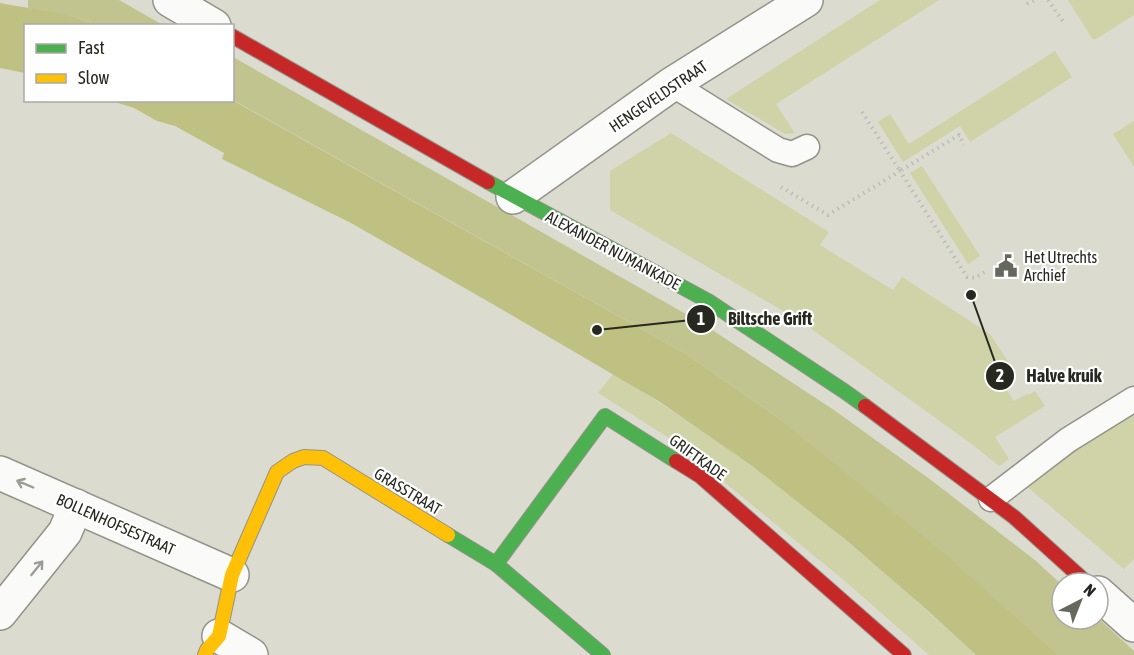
<svg xmlns="http://www.w3.org/2000/svg" width="1134" height="655" font-family="'Asap Condensed',sans-serif">
	<rect width="100%" height="100%" fill="#dbdccf"/>
	<!-- green -->
	<g fill="#d0d2a7">
		<path d="M 880,0 L 939,0 L 776,104 L 795,133 L 785,134 L 726,99 Z"/>
		<path d="M 1068,0 L 1134,0 L 1134,15 L 1101,36 L 1093,40 Z"/>
		<path d="M 1055,51 L 1072,77 L 970,142 L 960,126 L 903,162 L 878,122 L 890,114 L 909,144 Z"/>
		<path d="M 1134,121 L 1134,167 L 1113,134 Z"/>
		<path d="M 671,133 L 829,232 L 820,245 L 893,290 L 902,277 L 990,334 L 1016,374 L 1003,384 L 1014,401 L 1027,394 L 1029,395 L 1035,391 L 1045,406 L 995,437 L 1009,459 L 999,466 L 973,445 L 802,322 L 610,210 L 610,171 Z"/>
		<path d="M 922,166 L 980,256 L 968,264 L 910,173 Z"/>
		<path d="M 613,374 C 646,393 677,414 709,436 C 804,501 891,577 976,655 L 929,655 L 846,582 L 677,443 L 598,393 Z"/>
		<path d="M 1134,412 L 1134,559 L 1124,569 L 1024,484 Z"/>
	</g>
	<!-- forest -->
	<g fill="#c2c490">
		<path d="M 28,0 L 119,0 L 163,25 L 97,25 L 84,20 L 28,8 Z"/>
		<path d="M 233,57 L 700,322 L 834,410 L 931,480 L 1036,561 L 1062,585 L 1062,619 L 1098,619 L 1098,618 L 1134,651 L 1134,655 L 1058,655 L 777,417 L 686,354 L 233,100 Z"/>
	</g>
	<!-- water -->
	<g fill="#bfc183">
		<path d="M 0,3 C 32,9 67,13 97,25 L 26,26 L 25,73 L 0,68 Z"/>
		<path d="M 232,100 L 686,354 L 777,417 L 938,548 L 1058,655 L 976,655 L 926,609 L 846,540 L 752,466 L 660,402 L 489,302 L 351,223 L 222,159 L 224,153 L 175,126 L 157,121 L 134,108 L 112,101 Z"/>
	</g>
	<g fill="none" stroke-linecap="round" stroke-linejoin="round">
		<!-- lane casing -->
		<g stroke="#93938a" stroke-width="27">
			<g id="lane">
				<path d="M 672,84 L 778,150 L 792,154 L 807,147"/>
				<path d="M 991,499 L 1068,440 L 1134,399"/>
			</g>
		</g>
		<!-- street casing -->
		<g stroke="#93938a" stroke-width="36">
			<g id="street">
				<path d="M 170,0 L 214,26"/>
				<path d="M 513,197 L 672,84 L 806,0"/>
				<path d="M 0,473 L 232,575"/>
				<path d="M 1098,593 L 1134,625"/>
				<path d="M 0,613 L 65,532 L 76,506"/>
				<path d="M 219,636 L 251,655"/>
			</g>
		</g>
		<!-- fast casing -->
		<g stroke="#93938a" stroke-width="16">
			<g id="fast">
				<path d="M 488,182 L 708,301 L 844,391 L 865,406"/>
				<path d="M 448,535 L 496,564 L 603,655"/>
				<path d="M 496,564 L 605,416 L 676,461"/>
			</g>
		</g>
		<!-- slow casing -->
		<g stroke="#93938a" stroke-width="16">
			<path id="slow" d="M 205,655 L 207,650 L 219,636 L 232,575 L 277,472 L 293,461 L 304,457 L 323,458 L 448,535"/>
		</g>
		<!-- jam casing -->
		<g stroke="#93938a" stroke-width="16">
			<g id="jam">
				<path d="M 232,36 L 488,182"/>
				<path d="M 865,406 L 1014,517 L 1087,583"/>
				<path d="M 676,461 L 700,476 L 904,655"/>
			</g>
		</g>
		<!-- path -->
		<g stroke="#bdbdb8" stroke-width="4" stroke-dasharray="1.5 4.5" stroke-linecap="butt">
			<path d="M 1048,0 L 1064,23"/>
			<path d="M 1027,4 L 1035,0"/>
			<path d="M 862,112 L 900,171 L 959,135 L 964,145"/>
			<path d="M 781,187 L 828,215 L 900,171 L 967,277 L 975,278 L 988,270"/>
		</g>
		<!-- lane -->
		<use href="#lane" stroke="#fafaf8" stroke-width="24"/>
		<!-- street -->
		<use href="#street" stroke="#fafaf8" stroke-width="33"/>
		<!-- fast -->
		<use href="#fast" stroke="#4caf50" stroke-width="14"/>
		<!-- slow -->
		<use href="#slow" stroke="#ffc107" stroke-width="14"/>
		<!-- jam -->
		<use href="#jam" stroke="#c62828" stroke-width="14"/>
	</g>
	<!-- one-way arrows -->
	<defs><path id="oneway-shaft" d="M-6 0H5M1.5-3L5.5 0L1.5 3" fill="none" stroke-width="1.6" stroke-linecap="round" stroke-linejoin="round" transform="scale(1.5)"/></defs>
	<g stroke="#9b9c96">
		<use href="#oneway-shaft" transform="translate(25 484) rotate(-157)"/>
		<use href="#oneway-shaft" transform="translate(37 568) rotate(-51)"/>
	</g>
	<!-- icons -->
	<defs>
		<g id="civic-bare" transform="scale(1.8)"><path d="M-.6-6.5H3V-4.5H.6V-3L4-1V1h2V6H-6V1h2V-1L-.6-3ZM-1.2 2.5V6h2.4V2.5Z" fill="#66675d" stroke="#fff" stroke-width="2.5" paint-order="stroke"/></g>
	</defs>
	<g fill-rule="evenodd">
		<use href="#civic-bare" x="1006" y="266"/>
	</g>
	<g text-anchor="middle" dominant-baseline="central" stroke-width="4.5" stroke-linejoin="round" paint-order="stroke">
		<!-- street labels -->
		<g font-size="16" fill="#27281f" stroke="#fff">
			<text transform="translate(658 96) rotate(-34)">HENGEVELDSTRAAT</text>
			<text transform="translate(613 250) rotate(28)">ALEXANDER NUMANKADE</text>
			<text transform="translate(698 457) rotate(36)">GRIFTKADE</text>
			<text transform="translate(408 491) rotate(31)">GRASSTRAAT</text>
			<text transform="translate(116 524) rotate(24)">BOLLENHOFSESTRAAT</text>
		</g>
		<!-- poi labels -->
		<g font-size="16" fill="#27281f" stroke="#fff" text-anchor="start">
			<text x="1024" y="257">Het Utrechts<tspan x="1024" dy="18">Archief</tspan></text>
		</g>
	</g>
	<!-- callouts -->
	<path fill="none" stroke="#27281f" stroke-width="2" d="M597 330L701 319M971 295L1000 376"/>
	<g fill="#27281f" stroke="#fff" stroke-width="2">
		<circle cx="597" cy="330" r="6"/>
		<circle cx="971" cy="295" r="6"/>
		<circle cx="701" cy="319" r="15"/>
		<circle cx="1000" cy="376" r="15"/>
	</g>
	<g font-size="18" text-anchor="middle" font-weight="bold" fill="#fff">
		<text x="701" y="325">1</text>
		<text x="1000" y="382">2</text>
	</g>
	<g font-size="18" text-anchor="middle" font-weight="bold" fill="#27281f" stroke="#fff" stroke-width="4.5" stroke-linejoin="round" paint-order="stroke">
		<text x="770" y="325">Biltsche Grift</text>
		<text x="1064" y="382">Halve kruik</text>
	</g>
	<!-- legend -->
	<rect x="24" y="24" width="210" height="78" fill="#ffffff" stroke="#a9a9a5" stroke-width="1.5"/>
	<rect x="36" y="44" width="30" height="9" fill="#4caf50" stroke="#a9a9a5" stroke-width="1.5"/>
	<text x="78" y="54" font-size="18" fill="#27281f">Fast</text>
	<rect x="36" y="74" width="30" height="9" fill="#ffc107" stroke="#a9a9a5" stroke-width="1.5"/>
	<text x="78" y="84" font-size="18" fill="#27281f">Slow</text>
	<!-- north arrow -->
	<g transform="translate(1080 601) rotate(42)"><circle r="28" fill="#ffffff" stroke="#a9a9a5" stroke-width="1.5"/>
	<path d="M0-4.5L10 22L0 15L-10 22Z" fill="#66675d"/>
	<text y="-9" font-size="16" font-weight="bold" text-anchor="middle" fill="#27281f">N</text>
	</g>
</svg>
